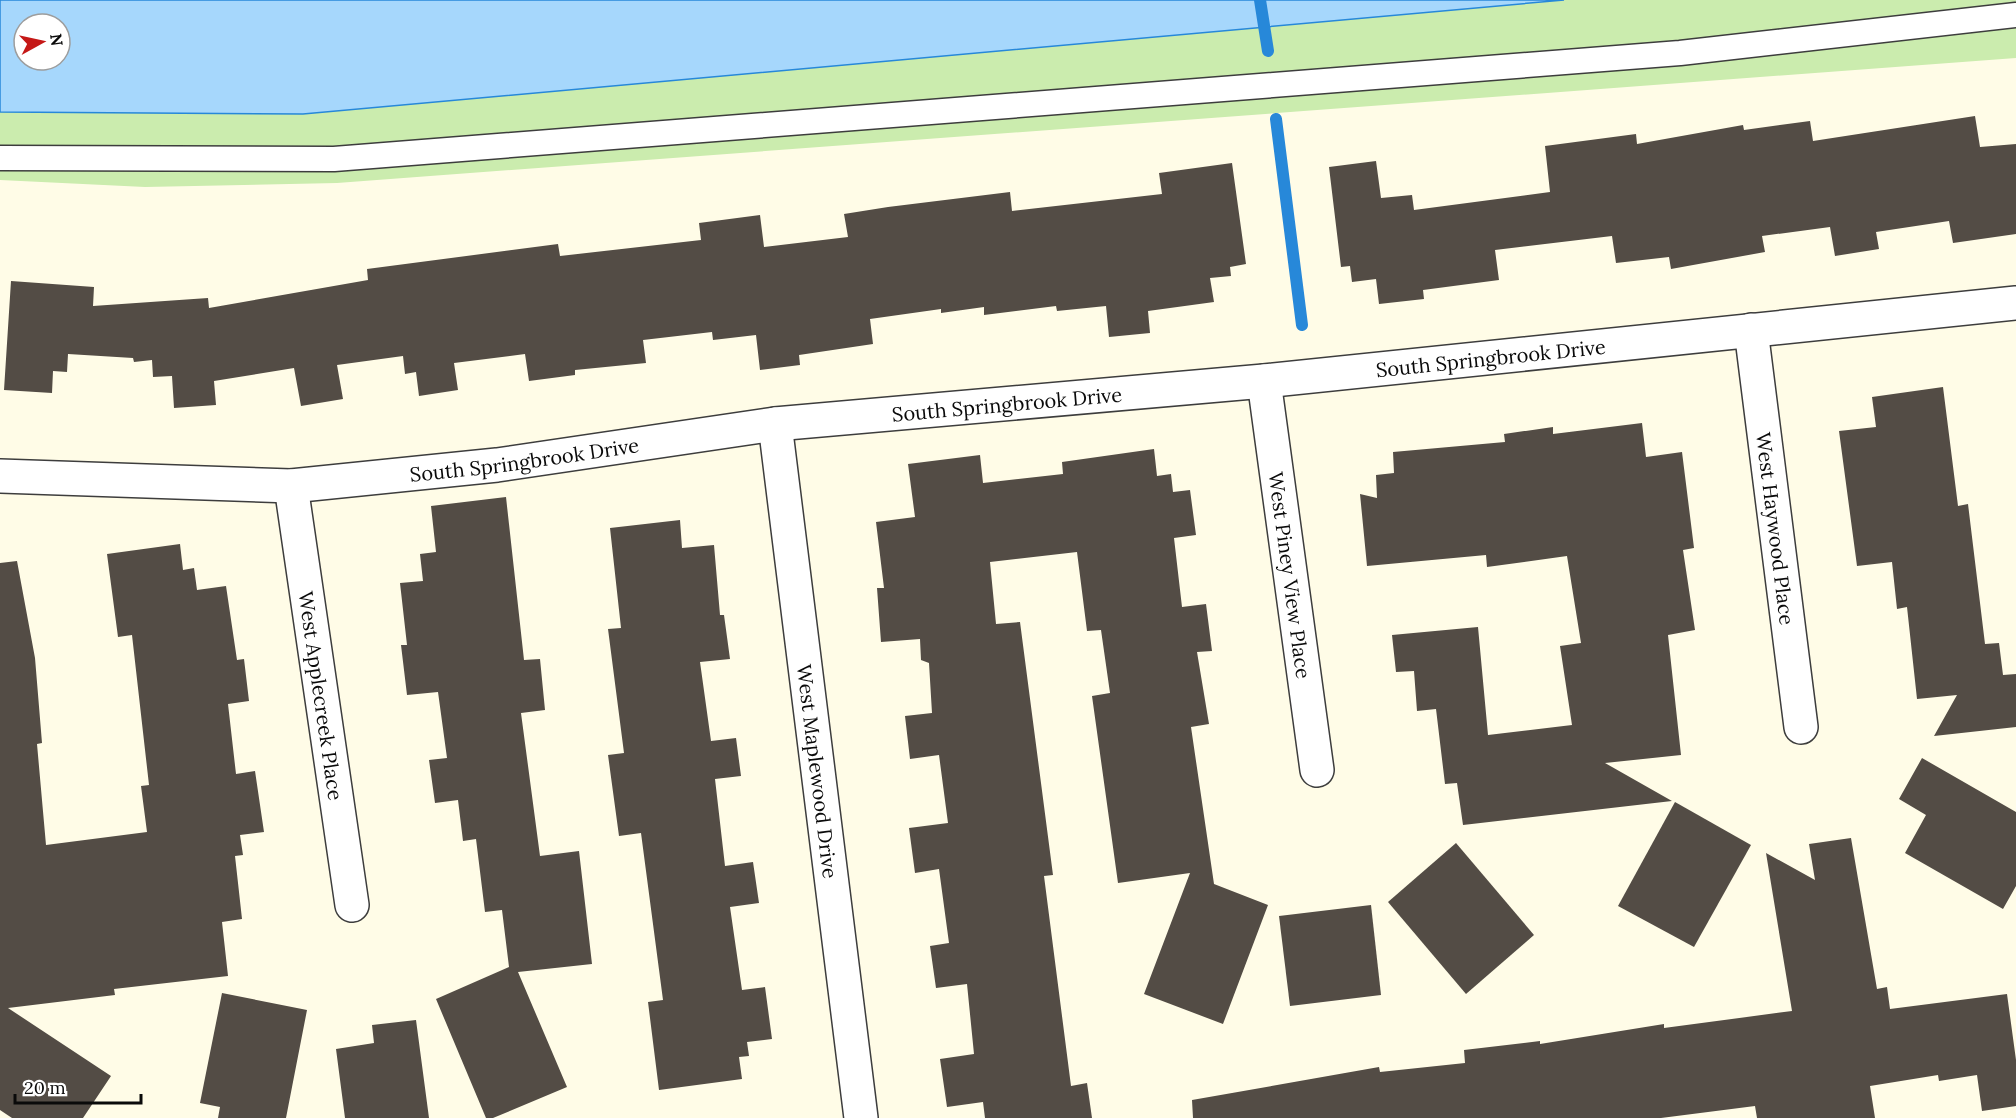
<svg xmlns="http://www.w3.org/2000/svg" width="2016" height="1118" font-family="Lora,serif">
	<rect width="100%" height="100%" fill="#fffce7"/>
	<!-- green -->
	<path fill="#cbecae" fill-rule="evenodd" d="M 0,0 L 2016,0 L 2016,58 L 337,183 L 145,187 L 0,180 ZM 24,24 L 60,24 L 60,60 L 24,60 Z"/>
	<!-- water -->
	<path fill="#a6d7fc" stroke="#2788d9" stroke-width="1.5" fill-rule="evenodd" d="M 0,0 L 1564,0 L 303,114 L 0,112 ZM 24,24 L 60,24 L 60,60 L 24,60 Z"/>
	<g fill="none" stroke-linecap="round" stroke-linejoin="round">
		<!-- stream -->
		<g stroke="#2788d9" stroke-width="12">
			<path d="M 1260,0 L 1268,51"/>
			<path d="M 1276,119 L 1302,325"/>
		</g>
	</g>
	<!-- building -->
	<g fill="#534c45">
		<path d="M 1975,116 L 1980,147 L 2016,144 L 2016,234 L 1953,243 L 1949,221 L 1876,232 L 1879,249 L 1835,256 L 1830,227 L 1762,236 L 1765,252 L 1671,269 L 1669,257 L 1616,263 L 1612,236 L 1495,250 L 1499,280 L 1423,290 L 1424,299 L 1379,304 L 1376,279 L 1352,282 L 1350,266 L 1341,267 L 1329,167 L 1376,161 L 1381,198 L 1412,195 L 1414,210 L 1550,192 L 1545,146 L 1636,134 L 1637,144 L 1743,125 L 1744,130 L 1810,121 L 1813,141 Z"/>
		<path d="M 1232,163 L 1246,264 L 1230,267 L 1231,276 L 1210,278 L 1214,302 L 1148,311 L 1150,333 L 1109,337 L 1106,306 L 1057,311 L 1056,306 L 984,315 L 984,307 L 941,313 L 941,309 L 870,319 L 873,344 L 799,355 L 800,365 L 760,370 L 756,335 L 713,340 L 712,332 L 643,340 L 646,363 L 575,370 L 575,375 L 529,381 L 525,354 L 454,363 L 458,390 L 419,396 L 416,372 L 405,374 L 403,356 L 337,365 L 343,399 L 301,406 L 294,368 L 214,381 L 216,405 L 174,408 L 172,376 L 153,377 L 152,360 L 134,362 L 133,358 L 68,354 L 67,372 L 53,371 L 52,393 L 4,390 L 11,281 L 94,287 L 93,306 L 208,298 L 209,308 L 368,280 L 367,269 L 558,244 L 560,256 L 701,240 L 699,223 L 760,215 L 764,247 L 848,237 L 844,214 L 888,207 L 1010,192 L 1012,211 L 1162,194 L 1159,173 Z"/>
		<path d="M 1943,387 L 1958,506 L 1968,504 L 1985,644 L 1999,643 L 2003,675 L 2016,674 L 2016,727 L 1934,736 L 1957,695 L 1917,699 L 1907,607 L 1897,609 L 1892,562 L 1857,566 L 1839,431 L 1876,427 L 1872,397 Z"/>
		<path d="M 1642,423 L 1646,457 L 1682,452 L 1694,548 L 1683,550 L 1695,630 L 1668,635 L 1681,755 L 1605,763 L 1672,801 L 1463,825 L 1457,783 L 1445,784 L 1436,709 L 1417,711 L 1414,671 L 1396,672 L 1392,635 L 1478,627 L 1488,735 L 1572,725 L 1560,646 L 1581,643 L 1567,556 L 1487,567 L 1486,555 L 1367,566 L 1360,494 L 1377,498 L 1376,475 L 1394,473 L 1393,452 L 1505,442 L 1504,434 L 1553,427 L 1553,434 Z"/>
		<path d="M 1154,449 L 1157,476 L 1171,474 L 1173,492 L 1190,490 L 1196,535 L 1174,538 L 1182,607 L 1206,604 L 1212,651 L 1197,652 L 1209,724 L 1191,727 L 1214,884 L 1268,905 L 1223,1024 L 1144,994 L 1190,873 L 1118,883 L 1092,696 L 1110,693 L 1101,630 L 1087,631 L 1077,552 L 990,562 L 996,624 L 1020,622 L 1053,875 L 1044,876 L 1071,1086 L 1087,1083 L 1092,1118 L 985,1118 L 983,1102 L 947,1107 L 940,1059 L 974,1054 L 967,984 L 936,988 L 930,946 L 949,943 L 939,869 L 915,873 L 909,828 L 948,823 L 939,755 L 910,759 L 905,716 L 932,713 L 929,663 L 921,660 L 920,639 L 881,642 L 877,588 L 884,588 L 876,522 L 915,517 L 908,464 L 980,455 L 983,483 L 1063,474 L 1062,462 Z"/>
		<path d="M 506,497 L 524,660 L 540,659 L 545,710 L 521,713 L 540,856 L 579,851 L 592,964 L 518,972 L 567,1087 L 493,1118 L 486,1118 L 436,999 L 509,967 L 502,910 L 485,912 L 476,839 L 463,841 L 458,800 L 435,803 L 429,760 L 447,758 L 438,692 L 407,695 L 401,645 L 407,645 L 400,583 L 423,581 L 420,554 L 436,552 L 431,506 Z"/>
		<path d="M 680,520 L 682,548 L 714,545 L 720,615 L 724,615 L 730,659 L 700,662 L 711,741 L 736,738 L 741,776 L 715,779 L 725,866 L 753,862 L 759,903 L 730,907 L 742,990 L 765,987 L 772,1039 L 747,1042 L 749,1056 L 739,1057 L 742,1079 L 659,1090 L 648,1002 L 663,1000 L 641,833 L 619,836 L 608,755 L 624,753 L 608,629 L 621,628 L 610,528 Z"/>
		<path d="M 180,544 L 183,570 L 194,568 L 197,590 L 226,586 L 237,660 L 244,659 L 249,701 L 228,704 L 236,774 L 255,771 L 264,832 L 240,835 L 243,855 L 235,856 L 242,919 L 222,922 L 228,976 L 114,989 L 115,995 L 8,1008 L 111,1076 L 83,1118 L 12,1118 L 0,1110 L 0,563 L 17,561 L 35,658 L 42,743 L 37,744 L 46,845 L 147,832 L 141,786 L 149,785 L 132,635 L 118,637 L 107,554 Z"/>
		<path d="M 1922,758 L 2016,812 L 2016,886 L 2003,909 L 1905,853 L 1926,815 L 1899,799 Z"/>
		<path d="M 1675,802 L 1751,845 L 1694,947 L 1618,906 Z"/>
		<path d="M 1851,838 L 1877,989 L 1887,987 L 1890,1009 L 2007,994 L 2016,1060 L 2016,1106 L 1982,1111 L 1977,1075 L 1939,1081 L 1938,1075 L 1870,1086 L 1875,1118 L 1757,1118 L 1755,1106 L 1661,1118 L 1193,1118 L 1192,1100 L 1379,1067 L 1380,1072 L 1465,1063 L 1464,1050 L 1540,1041 L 1540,1044 L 1664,1024 L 1664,1028 L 1792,1011 L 1766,853 L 1815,880 L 1809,844 Z"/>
		<path d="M 1456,843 L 1534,935 L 1466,994 L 1388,902 Z"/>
		<path d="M 1371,905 L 1381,995 L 1290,1006 L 1279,916 Z"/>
		<path d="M 222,993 L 307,1010 L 286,1118 L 218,1118 L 220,1107 L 200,1103 Z"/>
		<path d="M 416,1020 L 429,1118 L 345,1118 L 336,1049 L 374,1043 L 372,1025 Z"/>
	</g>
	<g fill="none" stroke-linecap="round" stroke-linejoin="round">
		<!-- lane casing -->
		<g stroke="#3d3d3d" stroke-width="27">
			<path id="lane" d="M 0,158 L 334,159 L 1680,53 L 2016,15"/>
		</g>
		<!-- street casing -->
		<g stroke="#3d3d3d" stroke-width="36">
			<g id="street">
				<path id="s1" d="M 1751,330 L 1801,727"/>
				<path id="s2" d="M 1264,381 L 1317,770"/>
				<path id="s3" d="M 775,424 L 861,1118"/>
				<path id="s4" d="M 0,476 L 291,486 L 497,465 L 775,424 L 1264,381 L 2016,303"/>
				<path id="s5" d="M 291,486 L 352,905"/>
			</g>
		</g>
		<!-- lane -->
		<use href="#lane" stroke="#fff" stroke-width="24"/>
		<!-- street -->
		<use href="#street" stroke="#fff" stroke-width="33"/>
	</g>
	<g text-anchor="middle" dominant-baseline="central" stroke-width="6" stroke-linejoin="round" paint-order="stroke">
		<!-- street labels -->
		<g font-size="20" fill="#0a0a0a" stroke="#fff">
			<text stroke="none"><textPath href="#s4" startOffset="1498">South Springbrook Drive</textPath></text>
			<text stroke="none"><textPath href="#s4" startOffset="1012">South Springbrook Drive</textPath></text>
			<text stroke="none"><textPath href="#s4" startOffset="526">South Springbrook Drive</textPath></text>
			<text stroke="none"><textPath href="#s1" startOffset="200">West Haywood Place</textPath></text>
			<text stroke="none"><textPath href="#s2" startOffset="196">West Piney View Place</textPath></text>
			<text stroke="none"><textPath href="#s5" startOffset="212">West Applecreek Place</textPath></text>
			<text stroke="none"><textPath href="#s3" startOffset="350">West Maplewood Drive</textPath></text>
		</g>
	</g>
	<!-- north arrow -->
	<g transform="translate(42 42) rotate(82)"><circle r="28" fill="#ffffff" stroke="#9d9d9d" stroke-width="1.5"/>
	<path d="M0-4.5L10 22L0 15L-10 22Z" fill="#c51817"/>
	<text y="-9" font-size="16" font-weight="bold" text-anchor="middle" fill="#0a0a0a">N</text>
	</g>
	<!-- scale -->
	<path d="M15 1094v9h126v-9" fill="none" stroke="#0a0a0a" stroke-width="3"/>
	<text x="24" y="1094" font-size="18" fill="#0a0a0a" stroke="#ffffff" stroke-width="4.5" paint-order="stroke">20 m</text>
</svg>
